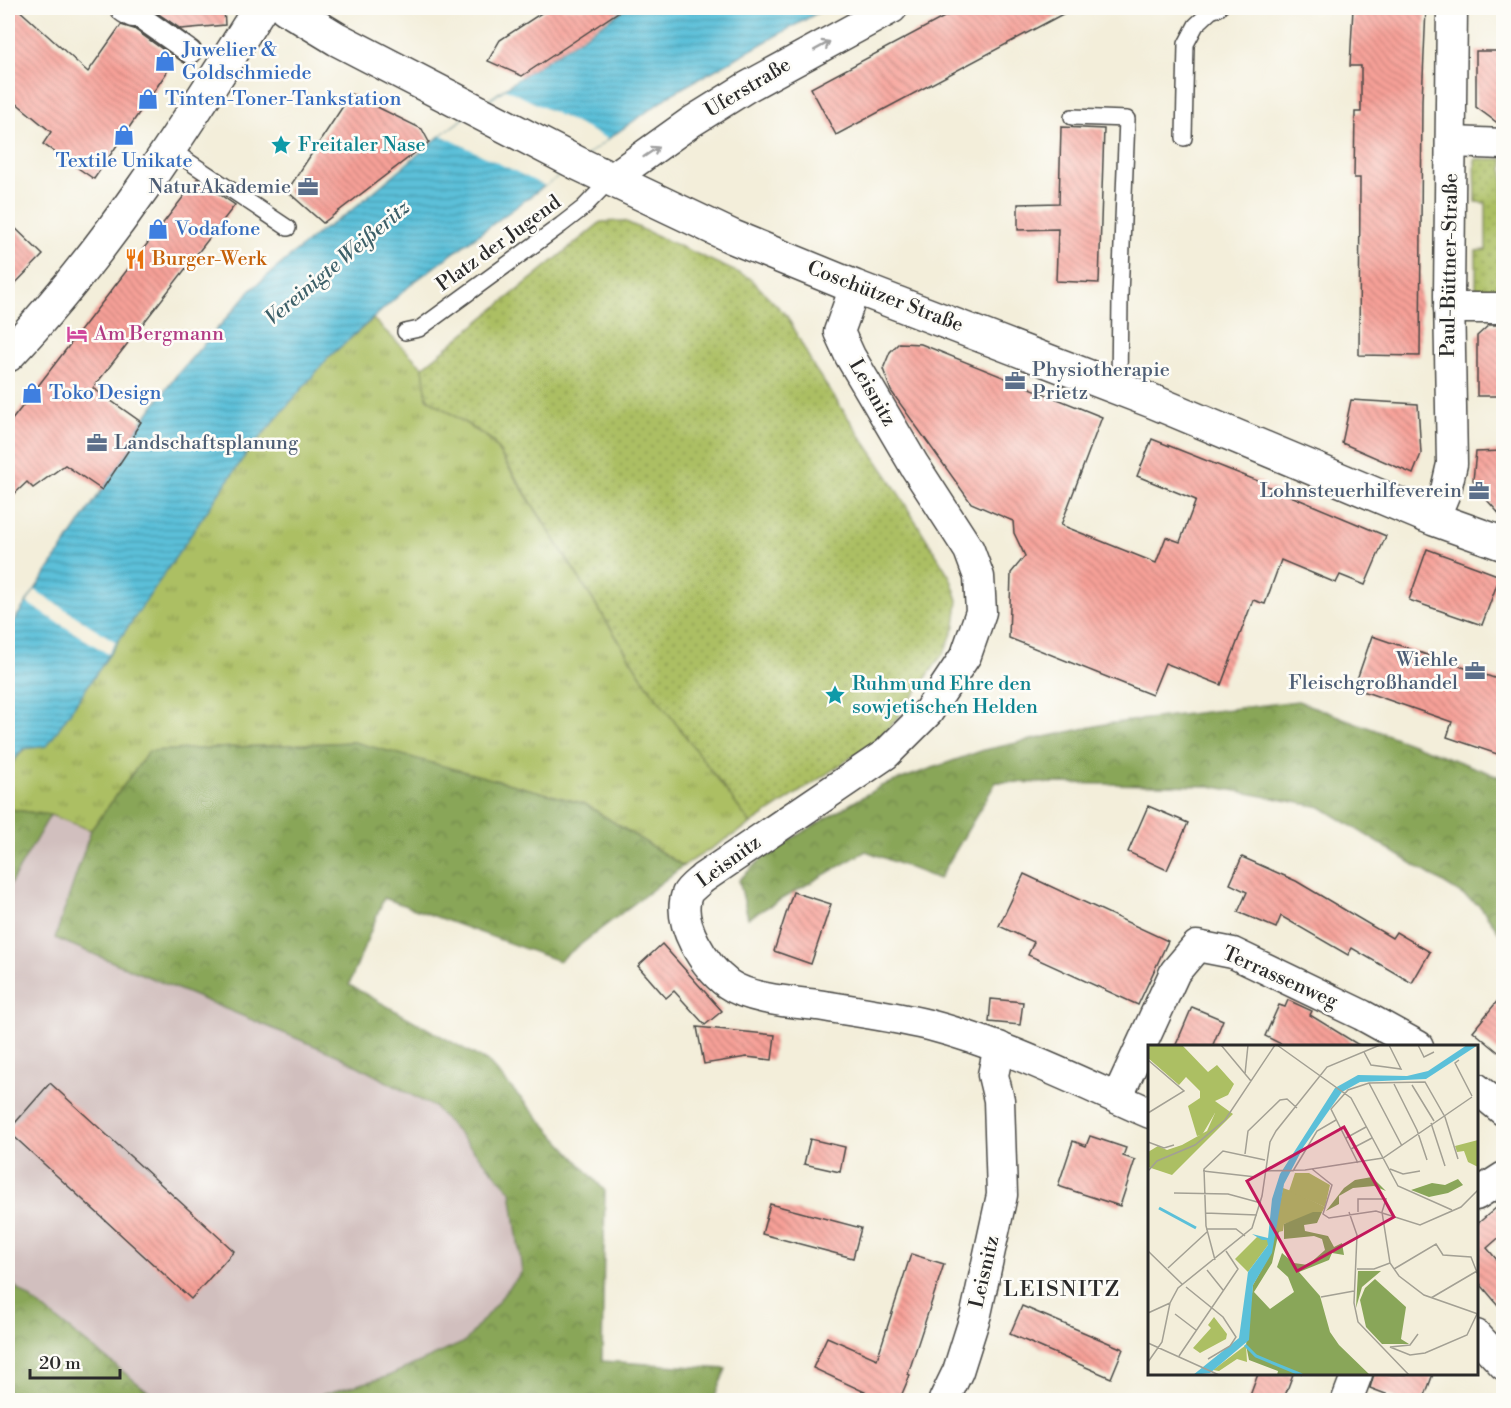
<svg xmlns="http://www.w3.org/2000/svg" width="1511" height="1408" font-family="'Libre Bodoni',serif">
	<defs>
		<pattern id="grass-tufts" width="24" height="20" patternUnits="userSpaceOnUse" patternTransform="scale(1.5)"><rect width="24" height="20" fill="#acbf63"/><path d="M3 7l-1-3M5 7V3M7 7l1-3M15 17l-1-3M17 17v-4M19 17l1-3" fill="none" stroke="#8c9b52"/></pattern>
		<pattern id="forest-crowns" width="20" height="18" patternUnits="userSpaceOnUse" patternTransform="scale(1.5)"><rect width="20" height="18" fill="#89a659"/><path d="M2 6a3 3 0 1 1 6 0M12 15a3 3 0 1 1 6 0" fill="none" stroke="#70874a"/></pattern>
		<pattern id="park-dots" width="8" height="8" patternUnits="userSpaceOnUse" patternTransform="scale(1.5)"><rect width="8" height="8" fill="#acbf63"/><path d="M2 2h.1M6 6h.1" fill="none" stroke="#8c9b52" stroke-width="1.8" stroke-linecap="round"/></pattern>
		<pattern id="water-rules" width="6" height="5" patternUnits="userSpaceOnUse" patternTransform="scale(1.5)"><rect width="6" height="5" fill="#5bc0d9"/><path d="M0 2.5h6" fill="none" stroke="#4b9cb0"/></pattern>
		<pattern id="building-back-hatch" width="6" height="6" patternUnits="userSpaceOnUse" patternTransform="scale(1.5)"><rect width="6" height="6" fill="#f7a098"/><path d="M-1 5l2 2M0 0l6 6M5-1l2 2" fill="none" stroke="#c8837c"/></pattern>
	</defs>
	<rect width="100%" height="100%" fill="#fdfcf7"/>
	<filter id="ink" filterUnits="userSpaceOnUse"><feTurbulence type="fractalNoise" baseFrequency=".0167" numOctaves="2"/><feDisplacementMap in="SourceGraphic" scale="12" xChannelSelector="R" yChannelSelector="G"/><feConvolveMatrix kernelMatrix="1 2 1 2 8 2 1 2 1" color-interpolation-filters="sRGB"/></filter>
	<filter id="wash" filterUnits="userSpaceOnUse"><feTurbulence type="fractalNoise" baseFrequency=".008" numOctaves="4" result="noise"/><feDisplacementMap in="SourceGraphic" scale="24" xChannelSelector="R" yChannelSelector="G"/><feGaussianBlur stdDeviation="1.35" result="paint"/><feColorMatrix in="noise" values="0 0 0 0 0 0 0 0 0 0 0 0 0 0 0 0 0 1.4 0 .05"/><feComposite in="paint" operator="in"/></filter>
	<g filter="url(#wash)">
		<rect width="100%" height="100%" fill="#f3eeda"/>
		<!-- industrial -->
		<path fill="#d1bfbe" d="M 50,815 L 91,830 L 55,938 L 339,1056 L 434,1107 L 511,1191 L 522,1272 L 465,1342 L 386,1377 L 302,1400 L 159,1400 L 12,1284 L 8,1278 L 8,888 Z"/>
		<!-- grass -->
		<path fill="url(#grass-tufts)" stroke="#6c7547" stroke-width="1.5" d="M 373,319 L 423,367 L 427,398 L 491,440 L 645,682 L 751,824 L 683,866 L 585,804 L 353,742 L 149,751 L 91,830 L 50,815 L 8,809 L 8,768 L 116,642 L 246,454 L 329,357 Z"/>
		<!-- forest -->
		<g fill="url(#forest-crowns)" stroke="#5a6842" stroke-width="1.5">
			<path d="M 1298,701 L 1503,778 L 1503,937 L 1479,905 L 1321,807 L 1210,786 L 996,782 L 939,879 L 866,851 L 748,918 L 739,880 L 769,852 L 881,786 L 984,750 L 1105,724 Z"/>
			<path d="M 354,742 L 585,804 L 683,866 L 559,961 L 384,898 L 349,985 L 488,1062 L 605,1191 L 602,1361 L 726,1369 L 713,1400 L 302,1400 L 386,1377 L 465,1342 L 522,1272 L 511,1191 L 434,1107 L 339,1056 L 55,938 L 91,830 L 149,751 Z"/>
			<path d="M 8,809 L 50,815 L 8,888 Z"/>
			<path d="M 8,1278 L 12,1284 L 159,1400 L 8,1400 Z"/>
		</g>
		<!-- park -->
		<g fill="url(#park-dots)" stroke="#6c7547" stroke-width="1.5">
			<path d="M 1475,159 L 1503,159 L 1503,292 L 1476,292 L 1476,251 L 1486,250 L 1486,203 L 1476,202 Z"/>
			<path d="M 624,221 L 750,278 L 787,316 L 815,369 L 889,478 L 950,577 L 958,600 L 955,626 L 945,651 L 897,719 L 875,742 L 751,824 L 645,682 L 492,440 L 427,398 L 423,367 L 601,222 Z"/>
		</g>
		<!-- water -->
		<path fill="url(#water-rules)" stroke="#437682" stroke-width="1.5" d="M 627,8 L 826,8 L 675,92 L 608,139 L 414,282 L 329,357 L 246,454 L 47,746 L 23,749 L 8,768 L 8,630 L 132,445 L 135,431 L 176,376 L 252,289 L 318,233 L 347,214 L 441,135 L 522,76 Z"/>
		<!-- pier -->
		<g fill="#f3eeda">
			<path d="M 506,89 L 608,139 L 545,186 L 441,135 Z"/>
			<path d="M 35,590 L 116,642 L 108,654 L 27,603 Z"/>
		</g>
		<g id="blocks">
			<!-- building -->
			<g fill="url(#building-back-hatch)">
				<path d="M 8,8 L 17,8 L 88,72 L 121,25 L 134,29 L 162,49 L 167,72 L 94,179 L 43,144 L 51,132 L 15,102 L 8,102 Z"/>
				<path d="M 150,8 L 224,8 L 225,25 L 181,29 Z"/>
				<path d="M 549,8 L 624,8 L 522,76 L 488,61 L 500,40 Z"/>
				<path d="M 961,8 L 1074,8 L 836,135 L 811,88 Z"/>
				<path d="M 1353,8 L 1426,8 L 1422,100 L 1420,356 L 1359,355 L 1360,178 L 1354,178 L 1355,112 L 1361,112 L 1361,66 L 1350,66 Z"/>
				<path d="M 1476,51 L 1503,51 L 1503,127 L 1476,107 Z"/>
				<path d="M 351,94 L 422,129 L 429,142 L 323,223 L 287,191 Z"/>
				<path d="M 1061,127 L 1104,129 L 1099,283 L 1056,281 L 1058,229 L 1018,230 L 1018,204 L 1059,203 Z"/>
				<path d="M 197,179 L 235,205 L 93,388 L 141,422 L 135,431 L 132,445 L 102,490 L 65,465 L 33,488 L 27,482 L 8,500 L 8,425 Z"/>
				<path d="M 8,221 L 43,255 L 8,291 Z"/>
				<path d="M 1489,325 L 1503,325 L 1503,396 L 1477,396 L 1477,336 Z"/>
				<path d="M 899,343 L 921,344 L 1102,417 L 1061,525 L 1156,563 L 1166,537 L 1180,542 L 1196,500 L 1137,476 L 1152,439 L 1263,483 L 1262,484 L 1386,536 L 1365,585 L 1340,575 L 1336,583 L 1281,560 L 1265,604 L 1253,600 L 1221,685 L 1165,663 L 1152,695 L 1009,638 L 1011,573 L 1025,556 L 1014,533 L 1013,521 L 971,503 L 891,391 L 883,369 L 890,352 Z"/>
				<path d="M 1351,400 L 1418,404 L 1421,454 L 1413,474 L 1342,443 Z"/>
				<path d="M 1503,451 L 1503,518 L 1479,491 L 1473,480 L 1476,452 Z"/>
				<path d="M 1427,549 L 1500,576 L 1482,625 L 1409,600 Z"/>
				<path d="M 1372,636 L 1503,681 L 1503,756 L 1447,737 L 1452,722 L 1354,688 Z"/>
				<path d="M 1148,806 L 1188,823 L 1167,870 L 1128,852 Z"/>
				<path d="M 1242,857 L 1296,881 L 1392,938 L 1396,932 L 1430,952 L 1412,983 L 1352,948 L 1348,955 L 1281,916 L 1276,928 L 1238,912 L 1247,892 L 1230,884 Z"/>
				<path d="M 1024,874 L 1168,941 L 1138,1005 L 1028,955 L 1034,942 L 999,926 Z"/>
				<path d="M 793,892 L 831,904 L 811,964 L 774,951 Z"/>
				<path d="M 662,944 L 722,1011 L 705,1025 L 674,991 L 666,998 L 638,966 Z"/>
				<path d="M 1503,994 L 1503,1056 L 1473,1031 Z"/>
				<path d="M 991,999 L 1023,1002 L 1020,1025 L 989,1022 Z"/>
				<path d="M 1288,1000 L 1312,1011 L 1310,1015 L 1362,1047 L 1287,1047 L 1265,1036 L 1279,1005 L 1285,1007 Z"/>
				<path d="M 1192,1007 L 1223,1020 L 1212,1047 L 1175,1047 Z"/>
				<path d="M 697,1027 L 775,1035 L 772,1060 L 747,1057 L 704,1064 Z"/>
				<path d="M 50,1083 L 234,1251 L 191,1299 L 8,1131 Z"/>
				<path d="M 1090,1136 L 1126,1148 L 1123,1156 L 1135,1160 L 1120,1206 L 1058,1186 L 1073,1141 L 1086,1146 Z"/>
				<path d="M 810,1139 L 845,1147 L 840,1172 L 804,1164 Z"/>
				<path d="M 1503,1202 L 1503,1234 L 1487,1248 L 1503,1267 L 1503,1311 L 1476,1279 L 1476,1225 Z"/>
				<path d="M 770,1204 L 861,1228 L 853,1258 L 762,1234 Z"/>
				<path d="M 911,1254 L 944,1264 L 908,1374 L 910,1375 L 899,1401 L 884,1401 L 813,1368 L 827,1337 L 877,1359 Z"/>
				<path d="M 1022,1306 L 1123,1349 L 1111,1378 L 1010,1334 Z"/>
				<path d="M 1258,1374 L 1293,1374 L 1283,1401 L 1248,1401 Z"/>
				<path d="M 1374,1374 L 1433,1374 L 1423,1401 L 1404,1401 L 1370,1388 Z"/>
			</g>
		</g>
	</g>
	<g filter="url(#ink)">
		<use href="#blocks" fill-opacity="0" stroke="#494845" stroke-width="1.5"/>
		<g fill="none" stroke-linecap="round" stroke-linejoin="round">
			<!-- service casing -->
			<g stroke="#494845" stroke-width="18">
				<g id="service">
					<path d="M 1072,117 L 1127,119 L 1120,296 L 1119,390"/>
					<path d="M 1184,138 L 1186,44 L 1196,25 L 1211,11 L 1219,8"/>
					<path d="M 170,149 L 288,228"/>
					<path d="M 405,332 L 419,329 L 561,225 L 583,208 L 610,180"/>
				</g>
			</g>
			<!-- pedestrian casing -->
			<g stroke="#494845" stroke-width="26">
				<path id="pedestrian" d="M 133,12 L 190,52"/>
			</g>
			<!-- minor casing -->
			<g stroke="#494845" stroke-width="33">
				<g id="minor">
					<path d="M 126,8 L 133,12"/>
					<path d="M 1452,142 L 1504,144"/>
					<path d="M 610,180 L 691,122 L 747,87 L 892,8"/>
					<path d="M 855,287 L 839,332 L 850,356 L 914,465 L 969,550 L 979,577 L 981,612 L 966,655 L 928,712 L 886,754 L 703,878 C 699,882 690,888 687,894 C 676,923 705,967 728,984 C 749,999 791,1002 817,1005 C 855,1011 892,1016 929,1025 C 1006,1045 1077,1081 1150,1113"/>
					<path d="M 1449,308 L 1504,308"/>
					<path d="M 1434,519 L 1446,490 L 1452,464 L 1449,296 L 1452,8"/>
					<path d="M 1476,1088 L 1504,1111"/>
					<path d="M 1117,1098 L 1175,972 L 1197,946 L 1233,953 L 1362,1015 L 1418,1046"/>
					<path d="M 1476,1195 L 1504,1177"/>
					<path d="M 1476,1335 L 1504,1365"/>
					<path d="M 944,1400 L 958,1371 L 976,1314 L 1002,1195 L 999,1100 L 993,1075 L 999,1047"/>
					<path d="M 1347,1400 L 1357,1374"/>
				</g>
			</g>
			<!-- tertiary casing -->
			<g stroke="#494845" stroke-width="36">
				<g id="tertiary">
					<path d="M 286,8 L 337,39 L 577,163 L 733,237 L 855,287 L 1152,401 L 1434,519 L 1504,544"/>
					<path d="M 8,355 C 107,251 184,129 260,8"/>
				</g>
			</g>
			<!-- service -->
			<use href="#service" stroke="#fff" stroke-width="15"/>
			<!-- pedestrian -->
			<use href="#pedestrian" stroke="#fff" stroke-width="22"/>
			<!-- minor -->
			<use href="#minor" stroke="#fff" stroke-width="30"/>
			<!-- tertiary -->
			<use href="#tertiary" stroke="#fff" stroke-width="33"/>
		</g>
		<!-- one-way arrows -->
		<defs><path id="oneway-shaft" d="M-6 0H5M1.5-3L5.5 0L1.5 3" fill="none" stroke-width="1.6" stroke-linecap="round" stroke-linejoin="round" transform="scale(1.5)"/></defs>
		<g stroke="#a0a0a0">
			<use href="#oneway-shaft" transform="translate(822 46) rotate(-29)"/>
			<use href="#oneway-shaft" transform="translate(651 152) rotate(-34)"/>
		</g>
	</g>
	<!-- icons -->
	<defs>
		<g id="shop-bare" transform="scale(1.62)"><path d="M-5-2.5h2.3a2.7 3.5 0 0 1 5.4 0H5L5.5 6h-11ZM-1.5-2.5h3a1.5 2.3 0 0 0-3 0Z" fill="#3f7fe0" stroke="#fdfcf7" stroke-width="2.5" paint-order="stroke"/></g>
		<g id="sight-bare" transform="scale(1.62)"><path d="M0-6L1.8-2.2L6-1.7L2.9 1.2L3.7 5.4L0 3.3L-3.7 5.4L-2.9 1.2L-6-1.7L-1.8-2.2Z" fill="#0f9aa8" stroke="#fdfcf7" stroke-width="2.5" paint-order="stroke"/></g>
		<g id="office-bare" transform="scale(1.62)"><path d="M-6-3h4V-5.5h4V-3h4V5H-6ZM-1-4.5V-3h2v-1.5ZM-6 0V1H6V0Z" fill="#5c6f8a" stroke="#fdfcf7" stroke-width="2.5" paint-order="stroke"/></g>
		<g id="restaurant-bare" transform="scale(1.62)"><path d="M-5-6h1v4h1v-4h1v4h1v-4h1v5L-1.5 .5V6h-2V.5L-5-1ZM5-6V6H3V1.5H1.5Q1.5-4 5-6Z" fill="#e8710a" stroke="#fdfcf7" stroke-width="2.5" paint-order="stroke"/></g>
		<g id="hotel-bare" transform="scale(1.62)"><path d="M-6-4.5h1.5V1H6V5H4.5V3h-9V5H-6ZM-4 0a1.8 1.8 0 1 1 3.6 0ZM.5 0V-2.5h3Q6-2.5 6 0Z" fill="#d1479c" stroke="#fdfcf7" stroke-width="2.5" paint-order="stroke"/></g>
	</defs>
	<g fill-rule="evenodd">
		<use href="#shop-bare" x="165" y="61"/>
		<use href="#shop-bare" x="148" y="99"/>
		<use href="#shop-bare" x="124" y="135"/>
		<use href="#sight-bare" x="281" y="145"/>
		<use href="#office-bare" x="308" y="187"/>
		<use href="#shop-bare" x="158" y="229"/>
		<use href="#restaurant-bare" x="135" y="259"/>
		<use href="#hotel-bare" x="77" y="334"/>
		<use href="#office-bare" x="1015" y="381"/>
		<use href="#shop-bare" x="32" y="393"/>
		<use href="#office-bare" x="97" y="443"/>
		<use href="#office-bare" x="1479" y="491"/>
		<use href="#office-bare" x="1475" y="671"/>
		<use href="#sight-bare" x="835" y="695"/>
	</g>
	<g text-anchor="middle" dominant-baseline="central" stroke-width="5" stroke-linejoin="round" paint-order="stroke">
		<!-- shop labels -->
		<g font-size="20" fill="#366cbe" stroke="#fdfcf7" text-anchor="start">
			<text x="182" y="50">Juwelier &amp;<tspan x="182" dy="23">Goldschmiede</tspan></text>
			<text x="165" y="99">Tinten-Toner-Tankstation</text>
			<text x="124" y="161" text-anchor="middle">Textile Unikate</text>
			<text x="175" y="229">Vodafone</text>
			<text x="49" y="393">Toko Design</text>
		</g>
		<!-- street labels -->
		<g font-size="20" fill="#2b2b2b" stroke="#fdfcf7">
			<text transform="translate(748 88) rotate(-31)">Uferstraße</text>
			<text transform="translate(499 244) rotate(-36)">Platz der Jugend</text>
			<text transform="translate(1450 265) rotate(-89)">Paul-Büttner-Straße</text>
			<text transform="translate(885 297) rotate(21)">Coschützer Straße</text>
			<text transform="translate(872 393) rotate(60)">Leisnitz</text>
			<text transform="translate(729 862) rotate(-36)">Leisnitz</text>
			<text transform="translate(1280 978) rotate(24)">Terrassenweg</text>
			<text transform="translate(985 1272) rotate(-77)">Leisnitz</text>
		</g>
		<!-- culture labels -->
		<g font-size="20" fill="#0d838f" stroke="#fdfcf7" text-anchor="start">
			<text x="298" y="145">Freitaler Nase</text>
			<text x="852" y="684">Ruhm und Ehre den<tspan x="852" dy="23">sowjetischen Helden</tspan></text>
		</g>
		<!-- service labels -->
		<g font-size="20" fill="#4e5e75" stroke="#fdfcf7" text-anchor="end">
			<text x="291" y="187">NaturAkademie</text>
			<text x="1032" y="370" text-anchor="start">Physiotherapie<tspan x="1032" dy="23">Prietz</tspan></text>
			<text x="114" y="443" text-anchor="start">Landschaftsplanung</text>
			<text x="1462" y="491">Lohnsteuerhilfeverein</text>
			<text x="1458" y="660">Wiehle<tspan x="1458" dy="23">Fleischgroßhandel</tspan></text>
		</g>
		<!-- food labels -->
		<g font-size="20" fill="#c56008" stroke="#fdfcf7" text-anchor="start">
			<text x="152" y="259">Burger-Werk</text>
		</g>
		<!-- hotel labels -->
		<g font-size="20" fill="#b23c85" stroke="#fdfcf7" text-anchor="start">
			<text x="94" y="334">Am Bergmann</text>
		</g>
		<!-- water labels -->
		<g font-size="21" font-style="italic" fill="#3c5f68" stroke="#fdfcf7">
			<text transform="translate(338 263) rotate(-40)">Vereinigte Weißeritz</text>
		</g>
		<!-- quarter labels -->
		<g font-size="22" letter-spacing="1.5" fill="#2b2b2b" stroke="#fdfcf7">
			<text x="1062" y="1289">LEISNITZ</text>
		</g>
	</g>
	<!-- overview -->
	<g transform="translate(1148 1045)">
		<rect width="330" height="330" fill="#f3eeda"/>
		<path d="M 67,56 L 85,69 L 24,130 L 0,122 L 0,107 L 10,101 L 19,105 L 34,100 L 59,86 L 67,68 ZM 135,143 L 146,147 L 177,162 L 174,167 L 136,179 L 135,186 L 126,188 ZM 109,192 L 120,194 L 120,200 L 100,227 L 87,214 ZM 98,300 L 99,317 L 89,314 L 71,326 L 65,325 Z" fill="#acbf63"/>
		<path d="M 224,132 L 238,146 L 226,141 L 205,143 L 191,151 L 191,159 L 178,166 L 196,143 L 207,135 ZM 310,134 L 315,140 L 300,148 L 281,152 L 263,145 L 284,138 L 297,140 ZM 165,167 L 174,167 L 169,178 L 156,180 L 157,186 L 180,191 L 186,202 L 194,198 L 196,210 L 184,208 L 181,215 L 151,227 L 172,251 L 182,287 L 191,300 L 222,330 L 129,330 L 130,326 L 101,315 L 98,300 L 105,240 L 119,215 L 126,188 L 131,186 L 124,218 L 106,247 L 122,264 L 146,247 L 140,232 L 129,222 L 134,208 L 146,218 L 160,220 L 177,205 L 174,194 L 166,191 L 136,194 L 136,179 ZM 210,226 L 233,226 L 214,242 L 208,263 ZM 227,234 L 258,262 L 253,294 L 261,299 L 234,299 L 218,282 L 212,255 L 217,243 Z" fill="#89a659"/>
		<path d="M 147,128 L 161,128 L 182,140 L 177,162 L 141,146 ZM 66,272 L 79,289 L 78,294 L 52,308 L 45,303 L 63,283 L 60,280 Z" fill="#acbf63"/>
		<path d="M 0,0 L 34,0 L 60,27 L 69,20 L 86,39 L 80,50 L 67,56 L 67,68 L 54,90 L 49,91 L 40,61 L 52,53 L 52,46 L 38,32 L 31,40 L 0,13 ZM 330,95 L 330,122 L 320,117 L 316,106 L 309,107 L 307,101 Z" fill="#acbf63"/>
		<path d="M 319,0 L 330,0 L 278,34 L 212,37 L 194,47 L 156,101 L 136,139 L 124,208 L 105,240 L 101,295 L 62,328 L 45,330 L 91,293 L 100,227 L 120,200 L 119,195 L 114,195 L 104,189 L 120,193 L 124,154 L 132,129 L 187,43 L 210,30 L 259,31 L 280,26 Z" fill="#5bc0d9"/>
		<path fill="none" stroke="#5bc0d9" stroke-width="3" d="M 11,163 L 48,183M 97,300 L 108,311 L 154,330"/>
		<path fill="none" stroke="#a3a094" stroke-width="1.5" d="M 73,0 L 103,36M 129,0 L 203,53 L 250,141 L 304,165M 270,0 L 276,12 L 286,7M 216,7 L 223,20 L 253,24 L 241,0M 0,15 L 36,46 L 0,68M 311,15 L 307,18 L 324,51M 97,29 L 100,0M 221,38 L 254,101M 246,39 L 269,85 L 279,115M 264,40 L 286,76M 283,78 L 297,121M 198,93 L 218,82M 0,97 L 16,103 L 26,100M 203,104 L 224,93M 97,109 L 100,86 L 132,55 L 139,54 L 149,63M 210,118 L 183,64 L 200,45 L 221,38 L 277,37 L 297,72 L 310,114M 164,124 L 184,140 L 175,169 L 181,173 L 228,166 L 272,180 L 313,162 L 330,145M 242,124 L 255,129 L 272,126M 0,126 L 9,116 L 47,100 L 77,75 L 127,0M 55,126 L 108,132M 116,126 L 157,125 L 235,113 L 324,52M 145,126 L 169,86 L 188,75M 26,148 L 80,149 L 113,158M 201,167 L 209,190 L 206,258 L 210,277 L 261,330M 210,167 L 210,154 L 238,154 L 234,167 L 242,218 L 251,231 L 276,250 L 330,269M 57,168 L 109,170M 58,184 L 88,184 L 97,191M 0,206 L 34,239M 67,215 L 58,181 L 56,124 L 75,106 L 117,115M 20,223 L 59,187M 209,224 L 226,224 L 242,218M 246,224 L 288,199 L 295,210 L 323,212 L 330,230M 59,225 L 75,245M 38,242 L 75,272 L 88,292 L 82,301 L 60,314M 173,252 L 206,246M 283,253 L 329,226M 0,268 L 22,258M 27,269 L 48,285M 270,289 L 262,300 L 242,302 L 262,310 L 277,308 L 319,290 L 329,269M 0,298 L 71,330M 31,311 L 90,224 L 78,206M 0,317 L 14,297 L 22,258 L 30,243 L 104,183 L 114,151 L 122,97 L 128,86 L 179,22 L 232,0"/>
		<path fill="#c2185b" fill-opacity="0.15" stroke="#c2185b" stroke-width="3" d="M 196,82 L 246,172 L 149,226 L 99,136 Z"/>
		<rect width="330" height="330" fill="none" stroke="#2b2b2b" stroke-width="3"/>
	</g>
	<!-- margin -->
	<rect width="1511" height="1408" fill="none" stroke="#fdfcf7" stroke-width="30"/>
	<!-- scale -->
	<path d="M30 1369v9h90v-9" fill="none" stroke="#2b2b2b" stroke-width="3"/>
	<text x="39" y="1369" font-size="18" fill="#2b2b2b" stroke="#fdfcf7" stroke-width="4.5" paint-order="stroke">20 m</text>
</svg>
